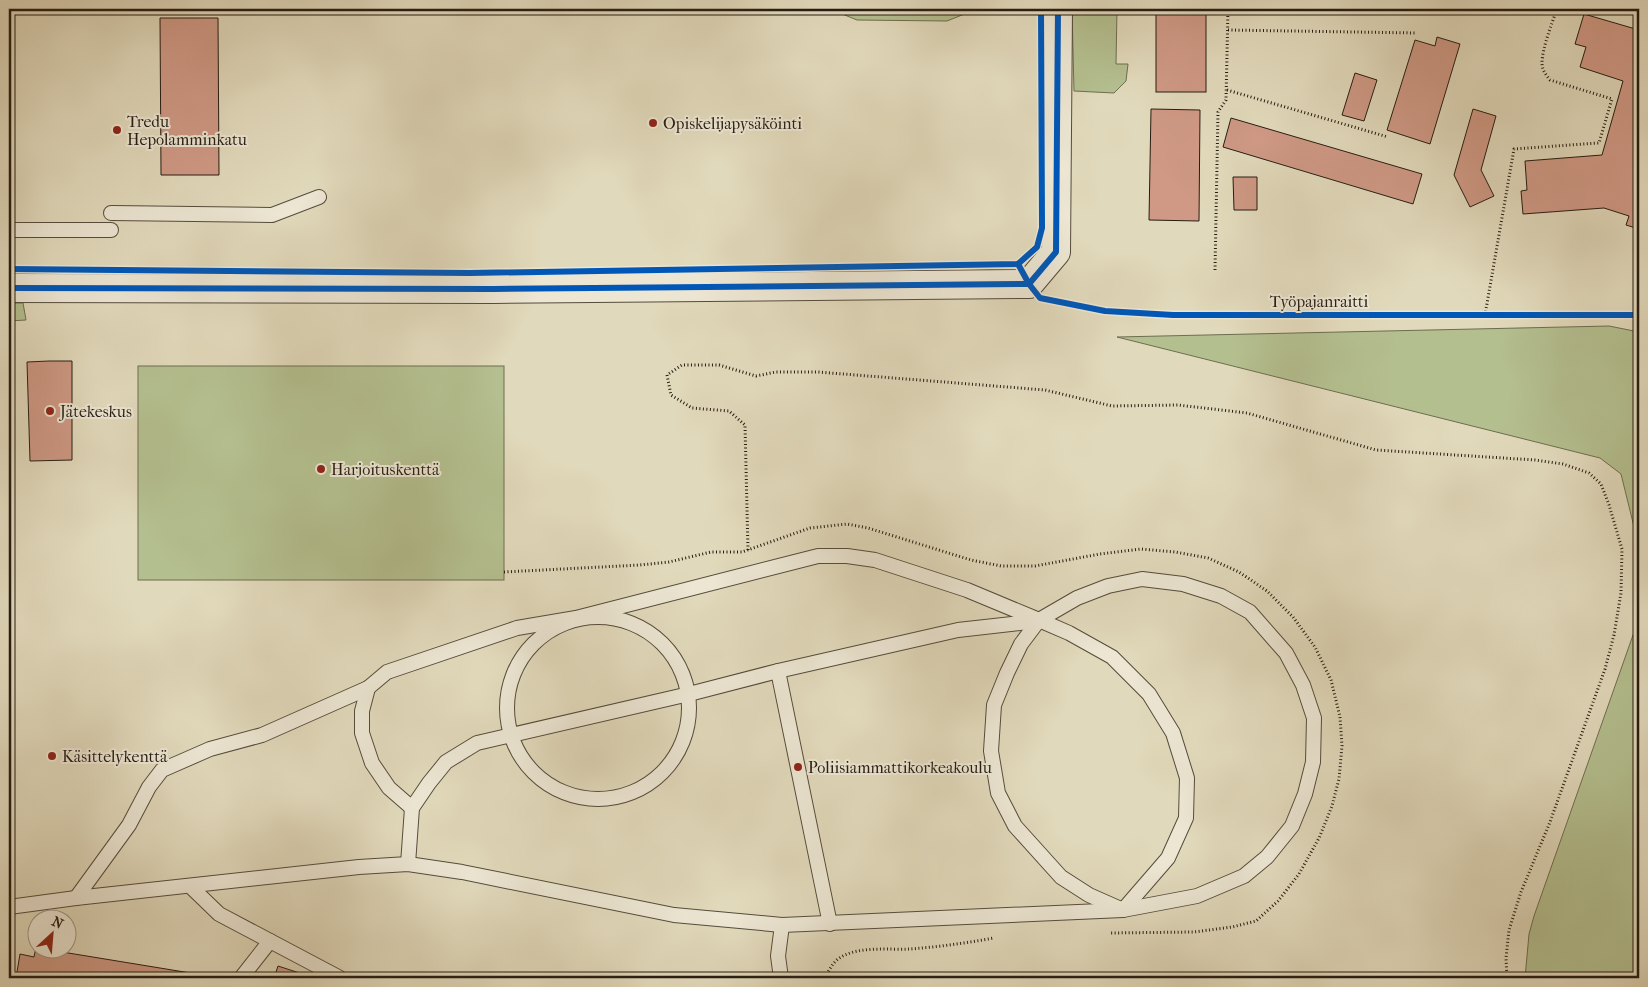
<svg xmlns="http://www.w3.org/2000/svg" width="1648" height="987" font-family="'IM FELL French Canon',serif">
	<rect width="100%" height="100%" fill="#e1d9bb"/>
	<filter id="stains"><feTurbulence type="fractalNoise" baseFrequency=".004" numOctaves="4"/><feColorMatrix values="0 0 0 0 .2 0 0 0 0 .09 0 0 0 0 .02 0 0 0 .5 -.17"/></filter>
	<radialGradient id="worn" r=".72"><stop offset=".6" stop-color="#630" stop-opacity="0"/><stop offset="1" stop-color="#630" stop-opacity=".3"/></radialGradient>
	<!-- green -->
	<g fill="#b4bf8f" stroke="#6d6e50">
		<path d="M 830,9 L 977,9 L 947,21 L 857,20 Z"/>
		<path d="M 1072,9 L 1117,9 L 1116,64 L 1128,64 L 1126,81 L 1114,93 L 1074,91 Z"/>
		<path d="M 9,303 L 23,303 L 26,320 L 9,321 Z"/>
		<path d="M 1609,326 L 1639,332 L 1639,547 L 1621,474 L 1600,458 L 1117,337 Z"/>
		<rect x="138" y="366" width="366" height="214"/>
		<path d="M 1639,618 L 1639,978 L 1525,978 L 1529,934 L 1534,916 Z"/>
	</g>
	<!-- building -->
	<g fill="#cf9985" stroke="#261d12">
		<rect x="1156" y="9" width="50" height="83"/>
		<path d="M 1584,14 L 1639,30 L 1639,229 L 1626,225 L 1629,216 L 1604,208 L 1523,214 L 1521,191 L 1527,190 L 1525,161 L 1602,155 L 1623,81 L 1580,67 L 1586,47 L 1575,44 Z"/>
		<path d="M 160,18 L 218,18 L 219,175 L 161,175 Z"/>
		<path d="M 1437,37 L 1460,44 L 1430,144 L 1387,130 L 1415,40 L 1435,46 Z"/>
		<path d="M 1355,73 L 1377,80 L 1364,121 L 1342,115 Z"/>
		<path d="M 1151,109 L 1200,110 L 1199,221 L 1149,220 Z"/>
		<path d="M 1473,109 L 1496,116 L 1481,170 L 1494,196 L 1470,207 L 1454,175 Z"/>
		<path d="M 1231,118 L 1422,174 L 1413,204 L 1223,147 Z"/>
		<path d="M 1233,177 L 1257,177 L 1257,210 L 1234,210 Z"/>
		<path d="M 49,361 L 72,361 L 72,460 L 30,461 L 27,362 Z"/>
		<path d="M 36,947 L 38,950 L 50,950 L 221,978 L 16,978 L 20,954 L 34,957 Z"/>
		<path d="M 278,966 L 315,978 L 274,978 Z"/>
	</g>
	<g fill="none" stroke-linecap="round" stroke-linejoin="round">
		<!-- service casing -->
		<g stroke="#554c3c" stroke-width="16">
			<g id="service">
				<path d="M 111,213 L 272,215 L 319,197"/>
				<path d="M 9,230 L 111,230"/>
				<path d="M 818,556 L 847,556 L 875,560 L 967,590 L 1039,620 L 1069,633 L 1112,657 L 1149,694 L 1173,733 L 1187,778 L 1186,818 L 1168,858 L 1123,910 L 782,925 L 674,915 L 462,872 L 408,864 L 359,867 L 76,898 L 129,825 L 149,787 L 162,770 L 210,749 L 262,735 L 368,688 L 387,672 L 517,628 L 576,618 Z"/>
				<path d="M 1142,579 L 1183,584 L 1221,596 L 1250,612 L 1286,653 L 1303,685 L 1314,718 L 1313,762 L 1305,794 L 1292,826 L 1267,857 L 1244,876 L 1197,896 L 1123,910 L 1089,895 L 1061,877 L 1015,826 L 998,793 L 991,751 L 994,705 L 1007,673 L 1021,644 L 1039,620 L 1077,598 L 1108,586 Z"/>
				<circle cx="598" cy="708" r="91"/>
				<path d="M 778,671 L 830,924"/>
				<path d="M 368,688 L 362,711 L 362,733 L 372,763 L 389,788 L 412,808"/>
				<path d="M 408,864 L 412,808 L 429,783 L 446,762 L 477,743 L 689,694 L 778,671 L 958,630 L 1038,621"/>
				<path d="M 190,886 L 219,914 L 340,978"/>
				<path d="M 9,907 L 76,898"/>
				<path d="M 241,978 L 270,941"/>
				<path d="M 781,978 L 778,956 L 782,925"/>
			</g>
		</g>
		<!-- minor casing -->
		<g stroke="#554c3c" stroke-width="30">
			<path id="minor" d="M 9,288 L 494,289 L 1029,284 L 1056,252 L 1058,9"/>
		</g>
		<!-- path -->
		<g stroke="#261d12" stroke-width="3" stroke-dasharray="1 2.5" stroke-linecap="butt">
			<path d="M 1228,30 L 1416,33"/>
			<path d="M 1227,90 L 1388,137"/>
			<path d="M 1215,270 L 1218,112 L 1226,100 L 1228,9"/>
			<path d="M 1485,315 L 1514,149 L 1599,143 L 1612,99 L 1550,80 C 1546,75 1542,70 1542,63 C 1542,49 1552,23 1557,9"/>
			<path d="M 748,550 L 745,425 L 729,411 L 692,408 L 671,395 L 667,375 L 682,365 L 719,365 L 756,376 L 776,372 L 818,372 L 1045,390 L 1112,406 L 1178,405 L 1247,413 L 1376,450 L 1535,460 L 1563,464 L 1589,473 L 1601,484 L 1609,505 L 1622,549 L 1621,593 L 1614,635 L 1605,669 L 1550,822 L 1521,892 L 1509,930 L 1506,958 L 1507,978"/>
			<path d="M 504,572 L 640,565 L 669,562 L 711,552 L 742,552 L 810,528 L 847,524 L 868,528 L 971,560 L 1001,566 L 1035,566 L 1100,554 L 1141,549 L 1175,552 L 1208,558 L 1239,572 L 1267,591 L 1293,617 L 1315,647 L 1331,680 L 1340,717 L 1342,746 L 1339,779 L 1332,806 L 1319,838 L 1299,874 L 1278,901 L 1256,921 L 1232,927 L 1194,932 L 1110,933"/>
			<path d="M 826,978 C 828,970 834,961 841,957 C 860,946 888,950 910,949 C 938,947 966,943 994,938"/>
		</g>
		<!-- service -->
		<use href="#service" stroke="#ece6d3" stroke-width="14"/>
		<!-- minor -->
		<use href="#minor" stroke="#ece6d3" stroke-width="28"/>
		<!-- cycleway casing -->
		<g stroke="#ece6d3" stroke-width="9">
			<g id="cycleway">
				<path d="M 1018,264 L 1029,284 L 1040,298 L 1105,311 L 1173,315 L 1639,315"/>
				<path d="M 9,269 L 470,273 L 1018,264 L 1037,247 L 1042,228 L 1041,9"/>
				<path d="M 9,288 L 494,289 L 1029,284 L 1056,252 L 1058,9"/>
			</g>
		</g>
		<!-- cycleway -->
		<use href="#cycleway" stroke="#0057b8" stroke-width="6"/>
	</g>
	<!-- markers -->
	<g fill="#8f2418" stroke="#ece6d3" stroke-width="2">
		<circle cx="653" cy="123" r="5"/>
		<circle cx="117" cy="130" r="5"/>
		<circle cx="50" cy="411" r="5"/>
		<circle cx="321" cy="469" r="5"/>
		<circle cx="52" cy="756" r="5"/>
		<circle cx="798" cy="767" r="5"/>
	</g>
	<g text-anchor="middle" dominant-baseline="central" stroke-width="4" stroke-linejoin="round" paint-order="stroke">
		<!-- poi labels -->
		<g font-size="16" fill="#261d12" stroke="#ece6d3" text-anchor="start">
			<text x="127" y="121">Tredu<tspan x="127" dy="18">Hepolamminkatu</tspan></text>
			<text x="663" y="123">Opiskelijapysäköinti</text>
			<text x="60" y="411">Jätekeskus</text>
			<text x="331" y="469">Harjoituskenttä</text>
			<text x="62" y="756">Käsittelykenttä</text>
			<text x="808" y="767">Poliisiammattikorkeakoulu</text>
		</g>
		<!-- street labels -->
		<g font-size="16" fill="#261d12" stroke="#ece6d3">
			<text x="1319" y="301">Työpajanraitti</text>
		</g>
	</g>
	<!-- margin -->
	<rect width="1648" height="987" fill="none" stroke="#e1d9bb" stroke-width="30"/>
	<rect x="10" y="10" width="1628" height="967" fill="none" stroke="#261d12" stroke-width="2.5"/>
	<rect x="15" y="15" width="1618" height="957" fill="none" stroke="#261d12"/>
	<!-- north arrow -->
	<g transform="translate(52 934) rotate(26)"><circle r="24" fill="#ece6d3" stroke="#9d9686"/>
	<path d="M0-4L9 19L0 12L-9 19Z" fill="#8f2418"/>
	<text y="-8" font-size="14" font-weight="bold" text-anchor="middle" fill="#261d12">N</text>
	</g>
	<rect width="100%" height="100%" filter="url(#stains)"/>
	<rect width="100%" height="100%" fill="url(#worn)"/>
</svg>
